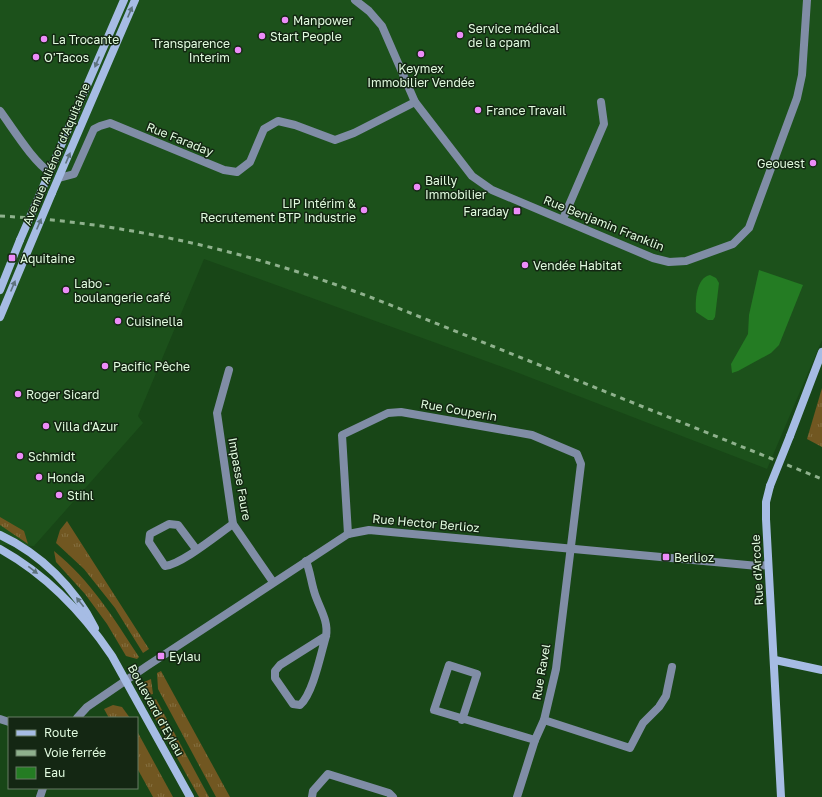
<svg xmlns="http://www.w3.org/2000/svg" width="822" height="797" font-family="'Golos Text',sans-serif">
	<defs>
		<pattern id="grass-tufts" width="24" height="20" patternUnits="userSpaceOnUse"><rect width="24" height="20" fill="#715721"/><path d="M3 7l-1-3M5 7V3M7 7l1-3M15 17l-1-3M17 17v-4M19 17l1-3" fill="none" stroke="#857041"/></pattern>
	</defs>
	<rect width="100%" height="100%" fill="#184617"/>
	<!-- built -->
	<path fill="#1c511b" d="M 0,0 L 822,0 L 822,340 L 767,469 L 516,372 L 204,259 L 138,416 L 143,423 L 34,546 L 0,545 Z"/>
	<!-- grass -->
	<g fill="url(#grass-tufts)">
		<path d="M 822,388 L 822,447 L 807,439 Z"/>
		<path d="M 0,517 L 24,531 L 28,544 L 0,525 Z"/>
		<path d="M 67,521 L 149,649 L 143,653 L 115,608 L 84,569 L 56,543 L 60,530 Z"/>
		<path d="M 54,551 C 91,581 113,617 139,657 L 137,659 L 126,656 L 107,624 L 85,594 L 56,562 Z"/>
		<path d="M 161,671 L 230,797 L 216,797 L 158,689 L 157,673 Z"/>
		<path d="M 151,679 L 153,694 L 145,696 L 142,690 L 144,682 Z"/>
		<path d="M 156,699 L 209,797 L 199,797 L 147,704 Z"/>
		<path d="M 113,705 L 122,707 L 130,718 L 109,718 L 104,709 Z"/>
		<path d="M 137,731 L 173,797 L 153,797 L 137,768 Z"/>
	</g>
	<!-- water -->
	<g fill="#247c23">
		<path d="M 759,270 L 803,285 L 779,345 L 771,353 L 738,371 L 732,373 L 731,364 L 748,334 L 749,315 Z"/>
		<path d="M 710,275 L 716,278 L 719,283 L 715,317 L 713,320 L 708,320 L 696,312 C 695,301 696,278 710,275 Z"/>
	</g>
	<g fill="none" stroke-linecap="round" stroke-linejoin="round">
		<!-- street -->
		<g stroke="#808da6" stroke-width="8">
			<path d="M 355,0 L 369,11 L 382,26 L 415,102 L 472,176 L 492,190 L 653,258 L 669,262 L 686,261 L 733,244 L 749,228 L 797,98 L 802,75 L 807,0"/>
			<path d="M 0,111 C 12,127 34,163 50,172"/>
			<path d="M 59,178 L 74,174 L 94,129 L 100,126 L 110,123 L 224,170 L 237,172 L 250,162 L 264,129 L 278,121 L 295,125 L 335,140 L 354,133 L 415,102"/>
			<path d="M 563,219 L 604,124 L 601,102"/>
			<path d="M 229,370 L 217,413 L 233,524 L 273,582"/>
			<path d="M 348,534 L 342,435 L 388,413 L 401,412 L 532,435 L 577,454 L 581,464 L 556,669 L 544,720 L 535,740 L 517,797"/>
			<path d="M 196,549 L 178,525 L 169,524 L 150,534 L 149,542 L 165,566 C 182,564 217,535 233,524"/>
			<path d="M 306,561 C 310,571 311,581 314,591 C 318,606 329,620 326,636 C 321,653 313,694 300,705 L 293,704 L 275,678 L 275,671 L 280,665 L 326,636"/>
			<path d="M 77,718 L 87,707 L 147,666 L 348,534 L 369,530 L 758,566 L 768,565"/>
			<path d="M 0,719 L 9,722"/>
			<path d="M 462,720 L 477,674 L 449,665 L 434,710 L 535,740"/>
			<path d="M 544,720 L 630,748 L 643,723 L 659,707 L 666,696 L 672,667"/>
			<path d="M 40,797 L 43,788"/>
			<path d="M 312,797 L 313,791 L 328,774 L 389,793 L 393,797"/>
		</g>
		<!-- secondary -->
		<g stroke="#a6bce4" stroke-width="8">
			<path d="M 52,193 L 135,0"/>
			<path d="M 40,194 L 124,0"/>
			<path d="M 0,290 L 20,240"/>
			<path d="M 0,317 L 26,255"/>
			<path d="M 790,436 L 822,352"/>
			<path d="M 770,486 L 766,502 L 766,519 L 781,797"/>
			<path d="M 0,535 C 41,554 75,588 95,628"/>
			<path d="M 0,549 C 45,574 83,613 112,656 L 190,797"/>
			<path d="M 775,660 L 822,670"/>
		</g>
		<!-- rail -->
		<path stroke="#8fb18d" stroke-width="3" stroke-dasharray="5 5" stroke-linecap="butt" d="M 0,216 C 134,223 263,255 388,304 L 822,479"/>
		<!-- secondary-bridge -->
		<g stroke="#a6bce4" stroke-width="8">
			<path d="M 20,240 L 40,194"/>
			<path d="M 26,255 L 52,193"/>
			<path d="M 770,486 L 790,436"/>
		</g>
	</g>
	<!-- one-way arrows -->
	<defs><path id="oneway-solid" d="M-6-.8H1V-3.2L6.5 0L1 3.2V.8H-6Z"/></defs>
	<g fill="#5d727c">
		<use href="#oneway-solid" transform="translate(130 12) rotate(-67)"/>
		<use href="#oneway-solid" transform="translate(97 62) rotate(113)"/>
		<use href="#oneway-solid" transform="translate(68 158) rotate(-67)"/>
		<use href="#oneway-solid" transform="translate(39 224) rotate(-67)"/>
		<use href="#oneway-solid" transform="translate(13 286) rotate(-67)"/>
		<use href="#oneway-solid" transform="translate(33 570) rotate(38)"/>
		<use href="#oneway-solid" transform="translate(80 602) rotate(-128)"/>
	</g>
	<!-- markers -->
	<g fill="#ed8cf9" stroke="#142713" stroke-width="1.5">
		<circle cx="285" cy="20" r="4"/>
		<circle cx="460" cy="35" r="4"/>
		<circle cx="262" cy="36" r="4"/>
		<circle cx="44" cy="39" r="4"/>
		<circle cx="238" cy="50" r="4"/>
		<circle cx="421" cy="54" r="4"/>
		<circle cx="36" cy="57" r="4"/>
		<circle cx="478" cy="110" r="4"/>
		<circle cx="813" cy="163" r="4"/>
		<circle cx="417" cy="187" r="4"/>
		<circle cx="364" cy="210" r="4"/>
		<rect x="513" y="207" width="8" height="8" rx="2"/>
		<rect x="8" y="254" width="8" height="8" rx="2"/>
		<circle cx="525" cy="265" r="4"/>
		<circle cx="66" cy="290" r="4"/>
		<circle cx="118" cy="321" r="4"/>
		<circle cx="105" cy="366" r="4"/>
		<circle cx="18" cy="394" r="4"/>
		<circle cx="46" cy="426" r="4"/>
		<circle cx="20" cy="456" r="4"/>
		<circle cx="39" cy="477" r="4"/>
		<circle cx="59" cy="495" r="4"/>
		<rect x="662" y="553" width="8" height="8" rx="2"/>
		<rect x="157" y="652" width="8" height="8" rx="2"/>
	</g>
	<g text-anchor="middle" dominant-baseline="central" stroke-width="3" stroke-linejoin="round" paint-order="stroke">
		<!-- poi labels -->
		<g font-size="12" fill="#e1fbdf" stroke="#142713" text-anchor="start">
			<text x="293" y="20">Manpower</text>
			<text x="468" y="28">Service médical<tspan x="468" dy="14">de la cpam</tspan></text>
			<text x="270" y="36">Start People</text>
			<text x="52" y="39">La Trocante</text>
			<text x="230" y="43" text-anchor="end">Transparence<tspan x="230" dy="14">Interim</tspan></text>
			<text x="44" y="57">O'Tacos</text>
			<text x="421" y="68" text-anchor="middle">Keymex<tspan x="421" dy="14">Immobilier Vendée</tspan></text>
			<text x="486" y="110">France Travail</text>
			<text x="805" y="163" text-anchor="end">Geouest</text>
			<text x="425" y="180">Bailly<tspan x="425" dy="14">Immobilier</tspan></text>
			<text x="356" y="203" text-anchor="end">LIP Intérim &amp;<tspan x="356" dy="14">Recrutement BTP Industrie</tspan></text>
			<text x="509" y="211" text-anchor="end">Faraday</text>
			<text x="20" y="258">Aquitaine</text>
			<text x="533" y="265">Vendée Habitat</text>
			<text x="74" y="283">Labo -<tspan x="74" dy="14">boulangerie café</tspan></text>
			<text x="126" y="321">Cuisinella</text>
			<text x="113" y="366">Pacific Pêche</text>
			<text x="26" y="394">Roger Sicard</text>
			<text x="54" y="426">Villa d'Azur</text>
			<text x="28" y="456">Schmidt</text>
			<text x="47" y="477">Honda</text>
			<text x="67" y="495">Stihl</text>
			<text x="674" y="557">Berlioz</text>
			<text x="169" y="656">Eylau</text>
		</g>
		<!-- street labels -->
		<g font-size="12" fill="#e1fbdf" stroke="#142713">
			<text transform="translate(180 139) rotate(22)">Rue Faraday</text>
			<text transform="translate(56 154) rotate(-67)">Avenue Aliénor d'Aquitaine</text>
			<text transform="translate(604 223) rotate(22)">Rue Benjamin Franklin</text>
			<text transform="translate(459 410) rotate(10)">Rue Couperin</text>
			<text transform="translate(240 479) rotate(80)">Impasse Faure</text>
			<text transform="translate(426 523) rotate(5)">Rue Hector Berlioz</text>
			<text transform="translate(757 570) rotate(-93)">Rue d'Arcole</text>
			<text transform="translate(541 672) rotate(-80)">Rue Ravel</text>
			<text transform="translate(156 710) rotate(61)">Boulevard d'Eylau</text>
		</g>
	</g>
	<!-- legend -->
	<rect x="8" y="717" width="130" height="72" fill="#142713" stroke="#667c65"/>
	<rect x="16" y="730" width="20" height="6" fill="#a6bce4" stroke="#667c65"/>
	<text x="44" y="737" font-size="12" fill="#e1fbdf">Route</text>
	<rect x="16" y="750" width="20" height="6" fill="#8fb18d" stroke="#667c65"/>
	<text x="44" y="757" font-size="12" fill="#e1fbdf">Voie ferrée</text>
	<rect x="16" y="767" width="20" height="12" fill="#247c23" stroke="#667c65"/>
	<text x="44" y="777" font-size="12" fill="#e1fbdf">Eau</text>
</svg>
